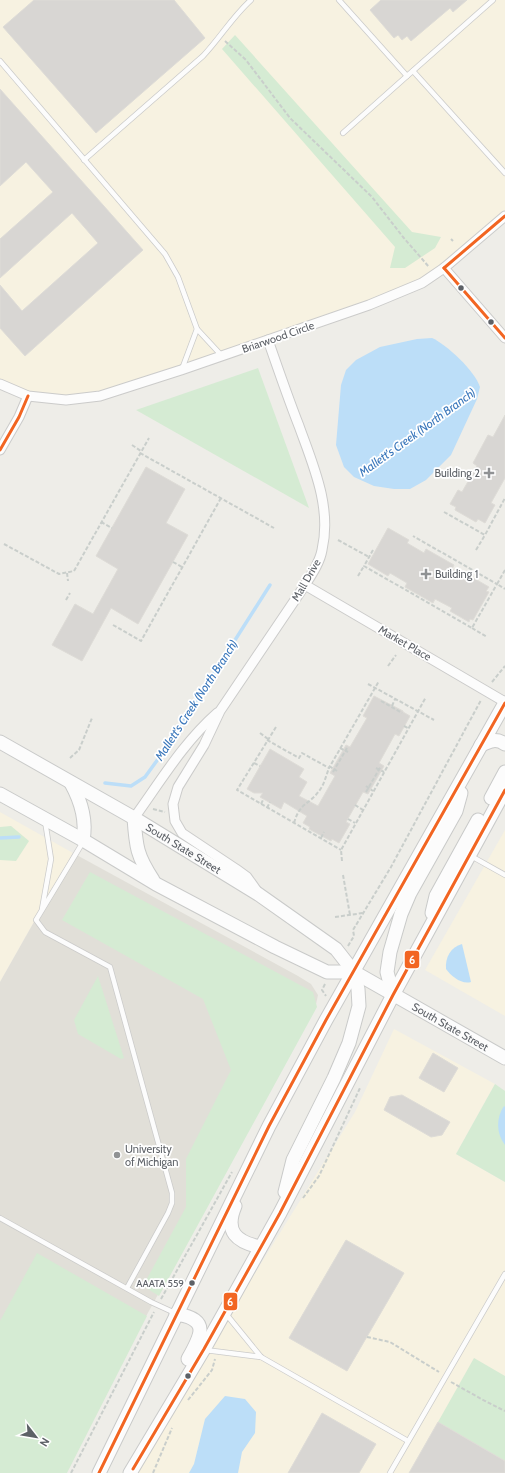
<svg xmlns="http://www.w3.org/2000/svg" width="505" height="1473" font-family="Cabin,sans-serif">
	<rect width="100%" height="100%" fill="#eeede8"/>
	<!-- commercial -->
	<g fill="#f7f2e1">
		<path d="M 0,0 L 505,0 L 505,216 L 422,283 L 100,396 L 28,396 L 0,384 Z"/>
		<path d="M 0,812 L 73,853 L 0,982 Z"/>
		<path d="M 505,830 L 505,1016 L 425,970 Z"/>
		<path d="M 394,1029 L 495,1084 L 456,1154 L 505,1182 L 505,1473 L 131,1473 L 355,1112 Z"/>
	</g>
	<!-- education -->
	<path fill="#e1dfd8" d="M 73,853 L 298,976 L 311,984 L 318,995 L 315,1009 L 111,1380 L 0,1473 L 0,982 Z"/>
	<!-- green -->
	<g fill="#d5ebd3">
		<path d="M 235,35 L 412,232 L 441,237 L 435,248 L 405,268 L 390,268 L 395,247 L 222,49 Z"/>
		<path d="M 258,368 L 309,508 L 136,410 Z"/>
		<path d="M 11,826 L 29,841 L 16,861 L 0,860 L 0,827 Z"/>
		<path d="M 90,872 L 313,992 L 317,1007 L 159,1296 L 143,1286 L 186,1207 L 186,1159 L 231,1070 L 203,999 L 62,920 Z"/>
		<path d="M 98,976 L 124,1058 L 121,1059 L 78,1034 L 74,1020 Z"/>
		<path d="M 495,1084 L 505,1091 L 505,1182 L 456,1154 Z"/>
		<path d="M 37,1253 L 147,1316 L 67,1473 L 0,1473 L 0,1321 Z"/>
		<path d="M 474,1358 L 505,1376 L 505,1461 L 438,1422 Z"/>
	</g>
	<!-- water -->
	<g fill="#bcdef8">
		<path d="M 432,338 C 446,344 475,371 480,387 L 477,399 L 451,455 L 426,480 L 410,489 L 394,489 L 374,486 L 354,477 L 344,467 L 336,445 L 341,385 L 346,370 L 356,360 L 380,347 L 417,339 Z"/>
		<path d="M 462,944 L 471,982 C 462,985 451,976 446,969 C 445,957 451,947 462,944 Z"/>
		<path d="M 504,1106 L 505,1107 L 505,1145 C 496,1134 496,1117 504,1106 Z"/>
		<path d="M 225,1396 L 245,1399 L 256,1412 L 255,1433 L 242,1452 L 238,1473 L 189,1473 L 194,1464 L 205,1419 Z"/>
	</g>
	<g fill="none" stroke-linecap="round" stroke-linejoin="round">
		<!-- stream -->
		<g stroke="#bcdef8" stroke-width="3.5">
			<path d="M 105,783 L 131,786 L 145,777 L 169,744 L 270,585"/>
			<path d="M 0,838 L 19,837"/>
		</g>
	</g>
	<!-- building -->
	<g fill="#d8d6d3" stroke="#dedcd7">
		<path d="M 34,0 L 174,0 L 205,38 L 96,133 L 3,27 Z"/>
		<path d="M 381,0 L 467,0 L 453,12 L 450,8 L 411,41 L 407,36 L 402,40 L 398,35 L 394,38 L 370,10 Z"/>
		<path d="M 0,89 L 143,250 L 25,356 L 0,328 L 0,285 L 22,311 L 98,243 L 72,213 L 0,278 L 0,239 L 53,192 L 26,162 L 0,186 Z"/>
		<path d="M 505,415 L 505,478 L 491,503 L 495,505 L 485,523 L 478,519 L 476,522 L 455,510 L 456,507 L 450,504 L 458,490 L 462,492 L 477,466 L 473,463 L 488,435 L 493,437 Z"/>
		<path d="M 146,467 L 185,489 L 166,523 L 188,535 L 138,624 L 111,608 L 82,661 L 52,645 L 75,604 L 93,614 L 118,569 L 96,556 Z"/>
		<path d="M 388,528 L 409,540 L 407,543 L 424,553 L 426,549 L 454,565 L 452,569 L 469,579 L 470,576 L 489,587 L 486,591 L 489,592 L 473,620 L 470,619 L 469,622 L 450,611 L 452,608 L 435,599 L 433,603 L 405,587 L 407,583 L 390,573 L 388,576 L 368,564 Z"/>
		<path d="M 374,696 L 403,711 L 403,712 L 410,716 L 399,736 L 395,734 L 379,763 L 384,766 L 368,794 L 363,792 L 346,822 L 350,824 L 339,843 L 332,839 L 331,841 L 309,829 L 310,827 L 303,823 L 307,816 L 284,802 L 281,809 L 260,797 L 263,793 L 254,793 L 247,789 L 270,749 L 304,769 L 299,777 L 307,782 L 299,796 L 318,806 L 335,776 L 330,773 L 346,745 L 350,747 L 367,718 L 363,716 Z"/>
		<path d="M 433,1053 L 458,1068 L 444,1092 L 419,1078 Z"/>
		<path d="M 402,1095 L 450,1122 L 442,1135 L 431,1137 L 384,1110 L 390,1097 Z"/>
		<path d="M 346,1240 L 404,1273 L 347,1371 L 289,1338 Z"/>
		<path d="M 322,1413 L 376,1444 L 359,1473 L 288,1473 Z"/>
		<path d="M 438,1422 L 505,1461 L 505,1473 L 409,1473 Z"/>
	</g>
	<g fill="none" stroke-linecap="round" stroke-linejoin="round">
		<!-- service casing -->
		<g stroke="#cbcbca" stroke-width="6">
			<g id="service">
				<path d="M 339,0 L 407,76 L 493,0"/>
				<path d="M 0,61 L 165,254 L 178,277 L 197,329 L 222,356"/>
				<path d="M 413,71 L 505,173"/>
				<path d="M 343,133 L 407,76"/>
				<path d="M 84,160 L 203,56 C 220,38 233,16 251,0"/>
				<path d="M 182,369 L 197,329"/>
				<path d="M 83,842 L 36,920 L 45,932 L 110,967 L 172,1193 L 172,1203 L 168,1213 L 127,1288"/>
				<path d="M 471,856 L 505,875"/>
				<path d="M 42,909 L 51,859 L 45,821"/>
				<path d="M 0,1218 L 151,1302 L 175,1313"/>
				<path d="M 226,1314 L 261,1357 L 408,1441"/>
				<path d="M 205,1350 L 261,1357"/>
				<path d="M 390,1473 L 505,1274"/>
			</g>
		</g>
		<!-- minor casing -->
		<g stroke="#cbcbca" stroke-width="11">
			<g id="minor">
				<path d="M 444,268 L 505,338"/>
				<path d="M 0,384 L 28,396 L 66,400 L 100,396 L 181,370 L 369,305 L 422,283 L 444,268 L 505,216"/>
				<path d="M 0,450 L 19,417 L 28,396"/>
				<path d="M 305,585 L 505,702"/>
				<path d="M 134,818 C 160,782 183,743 217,713"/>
				<path d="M 257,891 L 247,877 L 236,869 L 182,833 L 175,821 L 173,804 L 178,787 L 204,745 L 220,711 L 305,585 C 312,574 320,562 322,550 C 332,507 313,465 299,426 C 288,398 278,369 268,340"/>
			</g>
		</g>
		<!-- secondary casing -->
		<g stroke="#c9cac9" stroke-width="15">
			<g id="secondary">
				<path id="s1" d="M 0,742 L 134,818 L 258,894 L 336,949 L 354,972 L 505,1058"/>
				<path d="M 481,745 C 490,741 496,738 505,744"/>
				<path d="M 71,783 C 81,801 87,819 83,840"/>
				<path d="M 0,794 L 83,840 L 156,884 L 275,947 L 327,972 L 354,972"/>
				<path d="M 491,798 L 505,772"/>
				<path d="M 134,818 C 136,847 137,856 153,880"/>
				<path d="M 432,913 L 436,896 L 478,820"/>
				<path d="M 393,995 L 387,972 L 390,952 L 401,914 L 410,893 L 456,811 L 461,793"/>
				<path d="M 285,1192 L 293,1160 L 334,1078 L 349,1043 L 359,1006 L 358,989 L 354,972"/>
				<path d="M 235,1206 C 224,1232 237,1242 260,1247"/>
				<path d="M 176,1314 C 211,1319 201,1336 188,1359"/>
				<path d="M 99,1473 L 269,1126 L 326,1020 L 505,703"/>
				<path d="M 130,1473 L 204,1349 L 280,1213 L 393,995 L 505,790"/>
			</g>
		</g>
		<!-- path -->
		<g stroke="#c9cecb" stroke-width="2" stroke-dasharray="4 2" stroke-linecap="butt">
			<path d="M 225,41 L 246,60 L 290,118 L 372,197 L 403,237 L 429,267"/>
			<path d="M 451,239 L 453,241"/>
			<path d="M 132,445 L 141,451"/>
			<path d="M 140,453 L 274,528"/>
			<path d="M 444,512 L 485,535 L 505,498"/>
			<path d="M 101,522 L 112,528"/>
			<path d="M 338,540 L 369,557"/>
			<path d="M 4,544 L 59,574 L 74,571 L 149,438"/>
			<path d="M 373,550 L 364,566 L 472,628 L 497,584 L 413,536"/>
			<path d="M 476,550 L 485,535"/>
			<path d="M 173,562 L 182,567"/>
			<path d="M 505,570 L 497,584 L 505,589"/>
			<path d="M 67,573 L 68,581"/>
			<path d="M 358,576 L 364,566"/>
			<path d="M 66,600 L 70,593"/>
			<path d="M 113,625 L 141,641 L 221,498"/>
			<path d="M 472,628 L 487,637"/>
			<path d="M 388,666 L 396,655"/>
			<path d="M 492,682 L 505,666"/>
			<path d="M 368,684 L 434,720"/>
			<path d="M 381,701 L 402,713"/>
			<path d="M 392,706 L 395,699"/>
			<path d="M 404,726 L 408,728"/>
			<path d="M 276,727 L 237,790 L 341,850"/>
			<path d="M 260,733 L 268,739"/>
			<path d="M 267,740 L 299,758 L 302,753 L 329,768 L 379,681"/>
			<path d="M 340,748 L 348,752"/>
			<path d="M 70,758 L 79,750 L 92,718"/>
			<path d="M 254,763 L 260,766"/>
			<path d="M 329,766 L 337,771"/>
			<path d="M 376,768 L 384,772"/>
			<path d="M 333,772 L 347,748"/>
			<path d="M 366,786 L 373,791"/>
			<path d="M 366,792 L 381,766"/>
			<path d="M 261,804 L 263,800"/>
			<path d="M 355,805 L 363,810"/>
			<path d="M 267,808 L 270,802"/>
			<path d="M 153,809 L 165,812"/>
			<path d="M 348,819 L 355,823"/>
			<path d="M 294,823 C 300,802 309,805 319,791 C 324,785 326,776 329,768"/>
			<path d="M 321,838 L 324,832"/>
			<path d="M 342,861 L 341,850 L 426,697"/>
			<path d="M 343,875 L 350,915"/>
			<path d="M 335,917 L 363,913"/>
			<path d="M 348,946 L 354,936 L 353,930 L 391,867 L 481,700"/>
			<path d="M 325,984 L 322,990 L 326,996"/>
			<path d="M 303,1198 L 319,1176 L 360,1088"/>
			<path d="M 161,1299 L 232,1172"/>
			<path d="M 367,1337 L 390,1342 L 439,1372"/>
			<path d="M 451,1382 L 485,1401 L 505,1411"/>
			<path d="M 188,1400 L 212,1370 L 215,1359"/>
			<path d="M 71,1473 L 154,1312"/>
			<path d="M 153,1473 L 172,1428"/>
		</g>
		<!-- service -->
		<use href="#service" stroke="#fcfcfc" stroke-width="4.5"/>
		<!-- minor -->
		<use href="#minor" stroke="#fcfcfc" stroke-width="9"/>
		<!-- secondary -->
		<use href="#secondary" stroke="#fcfcfc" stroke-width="13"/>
		<!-- bus-1 casing -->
		<g stroke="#fff" stroke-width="6">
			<g id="bus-1">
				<path d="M 444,268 L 505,338"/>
				<path d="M 444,268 L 505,216"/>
				<path d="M 0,450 L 19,417 L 28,396"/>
				<path d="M 133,1469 L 204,1349 L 280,1213 L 393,995 L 505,790"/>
				<path d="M 99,1473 L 269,1126 L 326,1020 L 505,703"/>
			</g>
		</g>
		<!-- bus-1 -->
		<use href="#bus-1" stroke="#f26522" stroke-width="3"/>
	</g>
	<!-- markers -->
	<g fill="#5d6167" stroke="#fff" stroke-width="1.5">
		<circle cx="461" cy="288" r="3.5"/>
		<circle cx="491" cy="322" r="3.5"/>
		<circle cx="192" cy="1283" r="3.5"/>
		<circle cx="188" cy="1376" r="3.5"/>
	</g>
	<g fill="#909294" stroke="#fff" stroke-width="1.5">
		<path d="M487 467h4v4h4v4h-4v4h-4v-4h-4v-4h4z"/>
		<path d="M424 568h4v4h4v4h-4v4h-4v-4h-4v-4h4z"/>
		<circle cx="117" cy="1155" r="4"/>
	</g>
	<g text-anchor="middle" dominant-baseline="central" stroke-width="3.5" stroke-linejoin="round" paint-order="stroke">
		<!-- bus labels -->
		<g font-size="10" fill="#5d6167" stroke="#fff" text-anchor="end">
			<text x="184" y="1283">AAATA 559</text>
		</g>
		<!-- street labels -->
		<g font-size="11" fill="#5d6167" stroke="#fff">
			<text transform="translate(278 337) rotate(-19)">Briarwood Circle</text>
			<text transform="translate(306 580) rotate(-60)">Mall Drive</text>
			<text transform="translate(405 643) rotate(30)">Market Place</text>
			<text stroke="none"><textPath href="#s1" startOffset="212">South State Street</textPath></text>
			<text stroke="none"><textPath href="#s1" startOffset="535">South State Street</textPath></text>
		</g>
		<!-- poi labels -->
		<g font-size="11" fill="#5d6167" stroke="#fff" text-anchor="start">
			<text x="480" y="473" text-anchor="end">Building 2</text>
			<text x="435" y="574">Building 1</text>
			<text x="125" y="1149">University<tspan x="125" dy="13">of Michigan</tspan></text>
		</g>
		<!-- water labels -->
		<g font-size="12" font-style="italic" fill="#3a77bb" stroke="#fff">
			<text transform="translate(417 432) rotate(-36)">Mallett's Creek (North Branch)</text>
			<text transform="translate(196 700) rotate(-57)">Mallett's Creek (North Branch)</text>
		</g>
	</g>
	<g stroke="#fff" stroke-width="1.5">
		<rect x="404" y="950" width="16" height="19" rx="4" fill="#f26522"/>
		<rect x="223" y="1292" width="15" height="19" rx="4" fill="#f26522"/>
	</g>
	<g font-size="11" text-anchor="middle" font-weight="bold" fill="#fff">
		<text x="412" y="964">6</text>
		<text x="230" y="1306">6</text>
	</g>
	<!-- north arrow -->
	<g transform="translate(36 1437) rotate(121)" stroke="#ffffff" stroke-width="3" paint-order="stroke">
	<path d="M0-3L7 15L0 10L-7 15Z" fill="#5d6167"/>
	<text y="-6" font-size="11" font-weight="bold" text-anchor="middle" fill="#5d6167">N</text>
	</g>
</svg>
